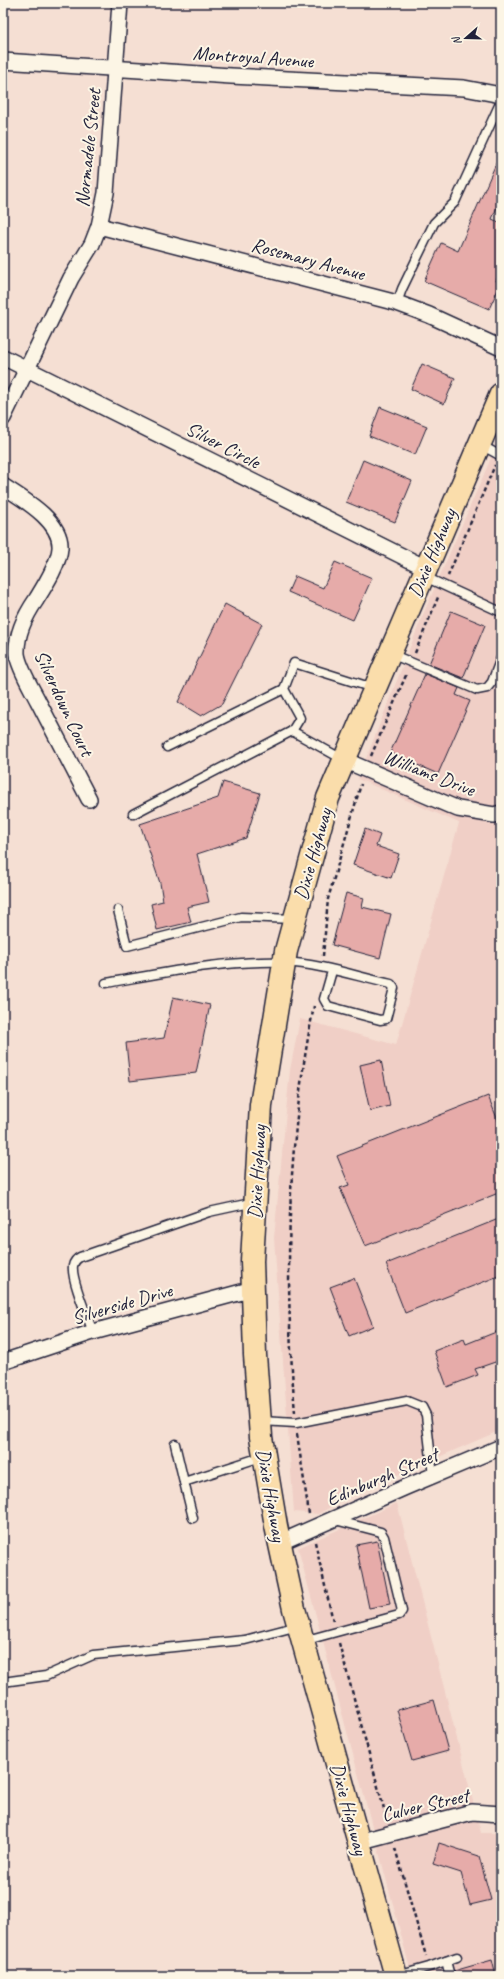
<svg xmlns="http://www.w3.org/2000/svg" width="504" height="1979" font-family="Caveat,sans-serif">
	<rect width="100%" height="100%" fill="#f5dfd3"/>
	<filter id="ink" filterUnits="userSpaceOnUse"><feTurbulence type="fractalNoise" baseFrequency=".025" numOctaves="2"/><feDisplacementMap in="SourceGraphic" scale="8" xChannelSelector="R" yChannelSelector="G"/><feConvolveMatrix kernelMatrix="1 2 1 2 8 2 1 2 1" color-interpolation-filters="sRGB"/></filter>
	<g filter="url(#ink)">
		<!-- built -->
		<g fill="#f0cfc6">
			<path d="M 501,435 L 501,1430 L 358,1492 L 318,1514 L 294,1512 L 274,1238 L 290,1070 L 300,1019 L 396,1045 L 459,823 L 358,779 L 422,617 Z"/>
			<path d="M 397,1503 L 481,1833 L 501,1833 L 501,1976 L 412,1976 L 298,1548 Z"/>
		</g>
		<!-- building -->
		<g fill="#e6aba9" stroke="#22223b">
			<path d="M 501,152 L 501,198 L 492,219 L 501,223 L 501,269 L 496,281 L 501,283 L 489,309 L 424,281 L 441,243 L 458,251 Z"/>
			<path d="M 422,364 L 455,378 L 444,404 L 411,389 Z"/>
			<path d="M 380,407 L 427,426 L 415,455 L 369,436 Z"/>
			<path d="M 363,460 L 412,481 L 395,522 L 346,502 Z"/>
			<path d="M 335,562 L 372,578 L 353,620 L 288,592 L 295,576 L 323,588 Z"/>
			<path d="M 225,604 L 262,624 L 222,704 L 201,716 L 178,702 Z"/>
			<path d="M 451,611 L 485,625 L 463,678 L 429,664 Z"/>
			<path d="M 425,674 L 459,688 L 456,695 L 470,701 L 438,774 L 390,753 Z"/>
			<path d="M 223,782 L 260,793 L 246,838 L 197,854 L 209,902 L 187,907 L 191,922 L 157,930 L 151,904 L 163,901 L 160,883 L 140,824 L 218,798 Z"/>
			<path d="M 365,829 L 380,835 L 376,846 L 399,854 L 391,878 L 353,865 Z"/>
			<path d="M 346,893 L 364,898 L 362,907 L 391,914 L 380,958 L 332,945 Z"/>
			<path d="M 173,997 L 210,1005 L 196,1073 L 130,1081 L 126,1043 L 164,1038 Z"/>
			<path d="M 381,1060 L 390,1106 L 370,1111 L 360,1065 Z"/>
			<path d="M 488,1096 L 501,1128 L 501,1192 L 365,1246 L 340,1188 L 349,1185 L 337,1156 Z"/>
			<path d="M 501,1218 L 501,1275 L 405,1313 L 386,1264 Z"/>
			<path d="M 354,1278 L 373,1326 L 349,1336 L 330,1287 Z"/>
			<path d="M 501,1330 L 501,1360 L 475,1369 L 478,1375 L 447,1387 L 434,1351 L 464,1339 L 466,1344 Z"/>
			<path d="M 377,1541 L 390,1604 L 369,1608 L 356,1545 Z"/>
			<path d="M 434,1700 L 448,1751 L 412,1761 L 397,1710 Z"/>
			<path d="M 439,1843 L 479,1856 L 491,1900 L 470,1905 L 461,1873 L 433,1864 Z"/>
			<path d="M 492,1960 L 496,1976 L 455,1976 L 454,1971 Z"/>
		</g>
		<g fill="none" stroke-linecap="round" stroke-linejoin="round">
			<!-- service casing -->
			<g stroke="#22223b" stroke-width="11">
				<g id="service">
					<path d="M 397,303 L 402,289 L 434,223 L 455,202 L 501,101"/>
					<path d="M 479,444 L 501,456"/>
					<path d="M 423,576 L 501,612"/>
					<path d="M 391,654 L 477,690 L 487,688 L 492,682 L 501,658"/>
					<path d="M 292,731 L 300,718 L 284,689 L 294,663 L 373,688"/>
					<path d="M 167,747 L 284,689"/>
					<path d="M 133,814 L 292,731 L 344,760"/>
					<path d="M 118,910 L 127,946 L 241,917 L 294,919"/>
					<path d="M 106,983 C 164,973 223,960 284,962 C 320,964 355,976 391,984 L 394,988 L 386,1019 L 380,1020 L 328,1006 L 324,999 L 332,971"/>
					<path d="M 93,1332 C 88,1318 71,1280 73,1266 C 74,1261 76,1259 80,1257 L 209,1212 L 255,1202"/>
					<path d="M 261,1421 L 296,1423 L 407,1401 L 422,1407 L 426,1415 L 433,1476"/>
					<path d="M 175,1444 L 184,1482"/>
					<path d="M 193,1518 L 184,1482 L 264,1456"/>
					<path d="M 303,1641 L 399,1615 L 402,1611 L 384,1537 L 381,1532 L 335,1520"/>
					<path d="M 3,1682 L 46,1676 L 93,1655 L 245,1640 L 298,1626"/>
					<path d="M 446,1961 L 450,1976"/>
					<path d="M 397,1976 L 429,1967 L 457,1957"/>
				</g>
			</g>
			<!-- minor casing -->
			<g stroke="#22223b" stroke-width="18">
				<g id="minor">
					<path d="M 3,61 L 231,76 L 464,88 L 501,95"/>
					<path d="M 99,226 L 397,303 L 429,315 L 501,348"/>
					<path d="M 3,357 L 426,568"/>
					<path d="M 3,418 L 71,278 L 92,244 L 99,226 L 106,193 L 120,3"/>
					<path d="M 3,486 C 23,499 62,521 60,548 C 59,564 44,587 36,600 C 25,616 16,634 17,654 C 19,668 32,689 38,701 C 55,734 72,766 89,799"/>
					<path d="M 344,760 L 458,809 L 494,815 L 501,813"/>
					<path d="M 3,1362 L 93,1332 L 253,1289"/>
					<path d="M 279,1543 L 406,1487 L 501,1447"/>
					<path d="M 358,1842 L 472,1812 L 501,1814"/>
				</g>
			</g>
			<!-- primary casing -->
			<g stroke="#22223b" stroke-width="25">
				<path id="primary" d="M 396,1976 L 294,1609 L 276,1526 L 261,1437 L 255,1355 L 252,1261 L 261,1105 L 286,951 L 328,798 L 501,394"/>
			</g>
			<!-- path -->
			<g stroke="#22223b" stroke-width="2.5" stroke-dasharray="4 3" stroke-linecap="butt">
				<path d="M 448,576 L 495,465"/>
				<path d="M 415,653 L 439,595"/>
				<path d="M 371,756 L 407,673"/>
				<path d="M 323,956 L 328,899 L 361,784"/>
				<path d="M 295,1413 C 284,1276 287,1140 314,1006"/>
				<path d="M 297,1434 L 309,1514"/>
				<path d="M 315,1542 L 333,1621"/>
				<path d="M 339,1643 L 387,1820"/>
				<path d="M 395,1848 L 426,1956"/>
			</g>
			<!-- service -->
			<use href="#service" stroke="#fcf5e5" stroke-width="8"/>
			<!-- minor -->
			<use href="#minor" stroke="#fcf5e5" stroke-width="15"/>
			<!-- primary -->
			<use href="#primary" stroke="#faddab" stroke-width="22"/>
		</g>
	</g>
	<g text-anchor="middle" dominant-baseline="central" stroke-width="4" stroke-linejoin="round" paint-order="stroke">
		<!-- street labels -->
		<g font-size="20" fill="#22223b" stroke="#fcf5e5">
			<text transform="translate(253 57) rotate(4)">Montroyal Avenue</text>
			<text transform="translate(88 148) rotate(-84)">Normadele Street</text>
			<text transform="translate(308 259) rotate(15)">Rosemary Avenue</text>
			<text transform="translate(223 445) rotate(27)">Silver Circle</text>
			<text transform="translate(432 553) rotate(-67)">Dixie Highway</text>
			<text transform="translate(64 703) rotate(65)">Silverdown Court</text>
			<text transform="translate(429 773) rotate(21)">Williams Drive</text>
			<text transform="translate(313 854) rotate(-74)">Dixie Highway</text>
			<text transform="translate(257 1172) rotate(-87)">Dixie Highway</text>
			<text transform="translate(122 1304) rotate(-16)">Silverside Drive</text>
			<text transform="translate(382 1477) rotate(-23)">Edinburgh Street</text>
			<text transform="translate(271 1495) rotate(80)">Dixie Highway</text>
			<text transform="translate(425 1805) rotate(-13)">Culver Street</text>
			<text transform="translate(349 1809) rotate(75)">Dixie Highway</text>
		</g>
	</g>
	<!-- margin -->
	<rect width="504" height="1979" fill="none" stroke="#fcf5e5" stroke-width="16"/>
	<rect x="8" y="8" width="488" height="1963" fill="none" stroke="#22223b" stroke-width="1.5" filter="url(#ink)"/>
	<!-- north arrow -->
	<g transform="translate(466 38) rotate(250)" stroke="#fcf5e5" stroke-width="3" paint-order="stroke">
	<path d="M0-3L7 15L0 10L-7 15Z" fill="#22223b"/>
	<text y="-6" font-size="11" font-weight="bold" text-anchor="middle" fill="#22223b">N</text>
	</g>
</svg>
